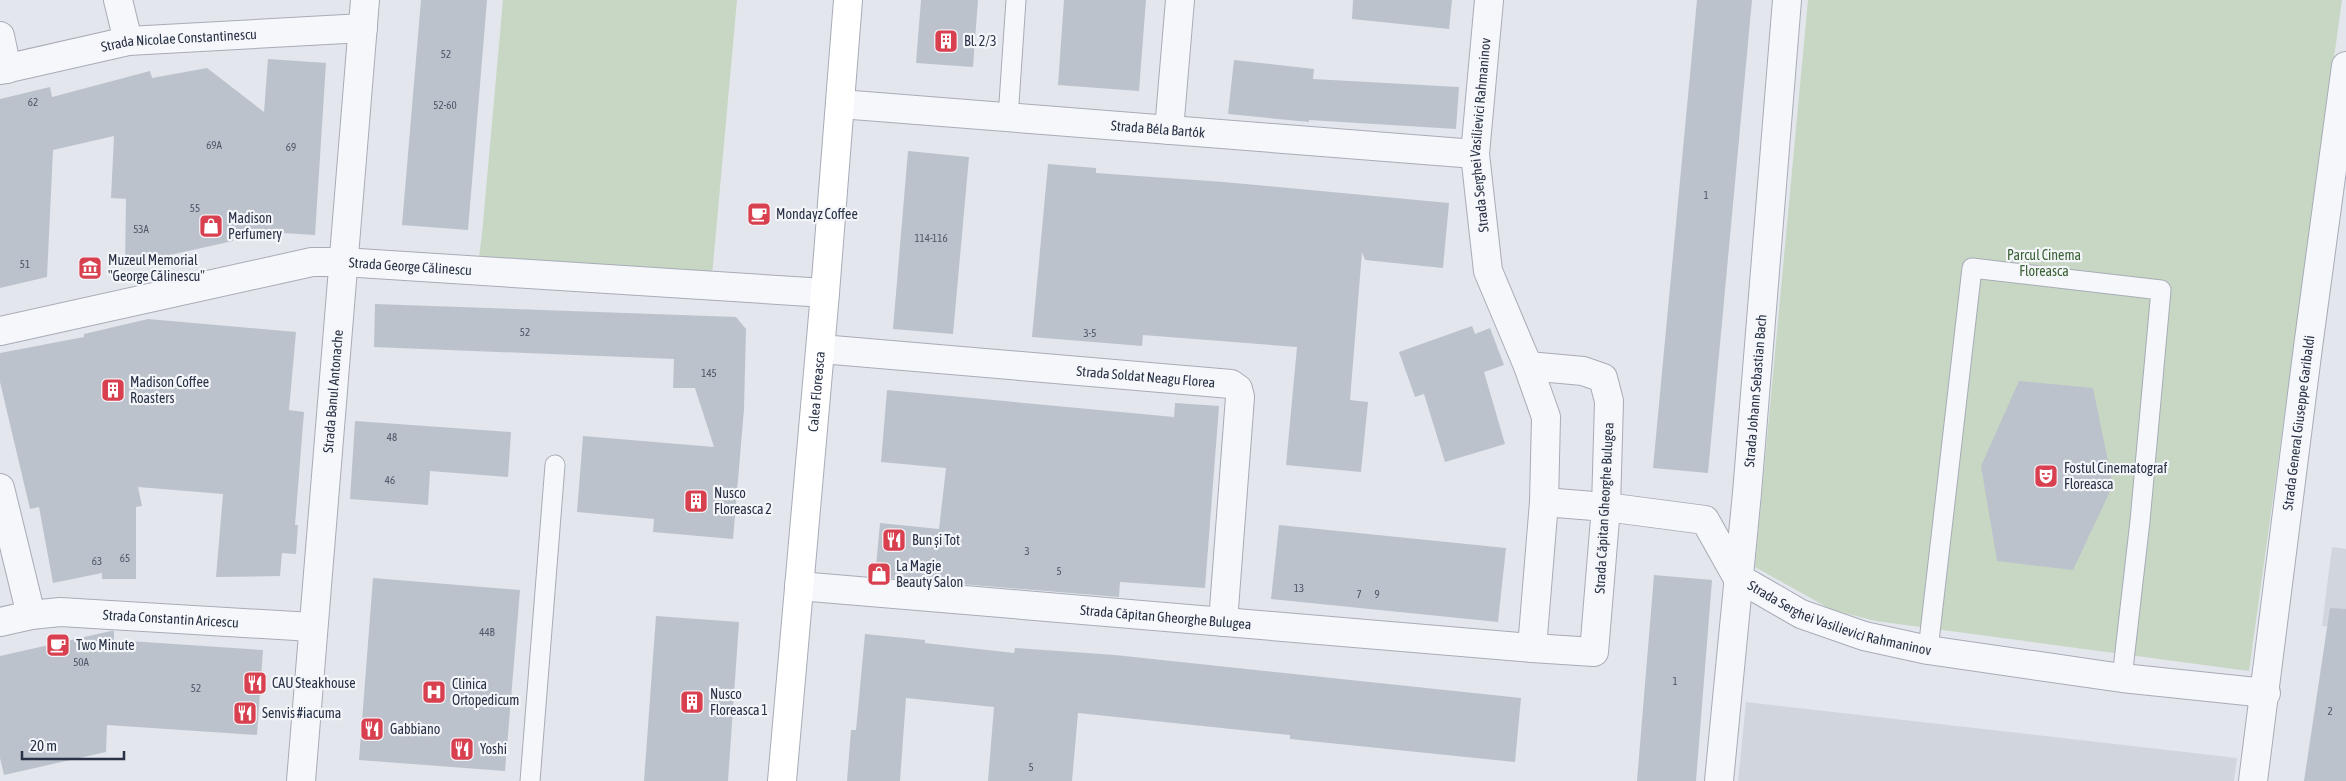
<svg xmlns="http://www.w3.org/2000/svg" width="2346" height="781" font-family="'Asap Condensed',sans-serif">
	<rect width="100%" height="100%" fill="#e3e6ec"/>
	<!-- built -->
	<g fill="#d1d5de">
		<path d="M 2332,547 L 2346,549 L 2346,629 L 2322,626 Z"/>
		<path d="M 1746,702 L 2237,758 L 2234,781 L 1738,781 Z"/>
	</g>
	<!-- green -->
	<g fill="#c7d7c3">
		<path d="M 503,0 L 737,0 L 711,287 L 477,272 L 482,234 Z"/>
		<path d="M 1808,0 L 2342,0 L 2249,671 L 1876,621 L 1832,610 L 1755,567 Z"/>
	</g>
	<!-- building -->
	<g fill="#bcc2cc">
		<path d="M 421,0 L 487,0 L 468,230 L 402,225 Z"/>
		<path d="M 921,0 L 978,0 L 973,67 L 916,63 Z"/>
		<path d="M 1064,0 L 1146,0 L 1139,91 L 1058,85 Z"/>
		<path d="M 1353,0 L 1452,0 L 1449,29 L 1352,19 Z"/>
		<path d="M 1697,0 L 1752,0 L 1708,473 L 1653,468 Z"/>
		<path d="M 268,59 L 326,63 L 315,235 L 232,230 L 233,241 L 125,265 L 126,199 L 111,198 L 114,136 L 53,150 L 47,277 L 0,288 L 0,99 L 50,87 L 52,97 L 150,71 L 152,78 L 207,68 L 264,112 Z"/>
		<path d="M 1234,60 L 1314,69 L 1313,79 L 1459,87 L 1456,129 L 1309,120 L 1309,122 L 1228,114 Z"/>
		<path d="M 908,151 L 969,157 L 953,334 L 893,329 Z"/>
		<path d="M 1048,164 L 1096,168 L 1096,173 L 1224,182 L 1449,203 L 1443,268 L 1365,260 L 1362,252 L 1350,400 L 1368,402 L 1361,472 L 1286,465 L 1297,347 L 1143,335 L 1142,346 L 1032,337 Z"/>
		<path d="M 375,304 L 736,317 L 746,329 L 744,409 L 733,539 L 653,532 L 654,519 L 577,512 L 583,436 L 714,447 L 695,388 L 673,388 L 674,359 L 374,347 Z"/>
		<path d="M 148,319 L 296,332 L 289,410 L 304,412 L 295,525 L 298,525 L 296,554 L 282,553 L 280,576 L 216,577 L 223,494 L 138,487 L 142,506 L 136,507 L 136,579 L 102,579 L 102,573 L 53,583 L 39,507 L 30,509 L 0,382 L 0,353 L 84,337 L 84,334 Z"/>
		<path d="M 1472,326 L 1475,334 L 1490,328 L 1504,365 L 1484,372 L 1505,444 L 1445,462 L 1424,394 L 1415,397 L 1399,352 Z"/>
		<path d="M 2019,381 L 2093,388 L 2113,485 L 2073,570 L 1997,561 L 1981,466 Z"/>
		<path d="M 887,390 L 1174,417 L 1175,403 L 1219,406 L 1205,588 L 1120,582 L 1119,597 L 875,577 L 880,523 L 939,529 L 946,468 L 881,462 Z"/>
		<path d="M 355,421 L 511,432 L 508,477 L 430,471 L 428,505 L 350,499 Z"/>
		<path d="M 1279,525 L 1506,548 L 1498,622 L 1271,599 Z"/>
		<path d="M 1654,575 L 1712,580 L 1696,781 L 1637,781 Z"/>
		<path d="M 373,578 L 520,590 L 505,771 L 359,760 Z"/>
		<path d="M 2330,608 L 2346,609 L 2346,781 L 2304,781 Z"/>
		<path d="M 656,616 L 739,622 L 728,781 L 644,781 Z"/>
		<path d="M 111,631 L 114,631 L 114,640 L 263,650 L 257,735 L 107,725 L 106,752 L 4,775 L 0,758 L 0,656 Z"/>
		<path d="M 865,634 L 925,640 L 925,643 L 1014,653 L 1015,648 L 1115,655 L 1521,698 L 1515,762 L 1290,739 L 1290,735 L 1078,713 L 1072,781 L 988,781 L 994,707 L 906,698 L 900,781 L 847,781 L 851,730 L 856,730 Z"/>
	</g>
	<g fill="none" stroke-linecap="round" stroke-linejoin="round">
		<!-- lane casing -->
		<g stroke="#a7acb7" stroke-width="21">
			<g id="lane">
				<path d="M 1008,118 L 1016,0"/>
				<path d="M 1928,650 L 1972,268 L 2161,290 L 2140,521 L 2122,678"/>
				<path d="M 530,781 L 555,465"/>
			</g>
		</g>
		<!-- street casing -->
		<g stroke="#a7acb7" stroke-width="30">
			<g id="street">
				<path d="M 118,0 L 128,41"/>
				<path d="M 0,36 L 7,69"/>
				<path id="s1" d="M 0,70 L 128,41 L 363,28"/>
				<path id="s2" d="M 840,104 L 1475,154"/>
				<path d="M 1169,130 L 1180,0"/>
				<path id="s3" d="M 0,331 L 312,262 L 343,262 L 825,293"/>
				<path id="s4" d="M 821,349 L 1231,384 L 1238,389 L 1240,397 L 1223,622"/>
				<path d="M 1528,366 L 1583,371 L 1603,378 L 1609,401 L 1606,507 L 1594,652 L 1532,648"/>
				<path d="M 0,488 L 31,615"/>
				<path id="s5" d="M 1544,502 L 1606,507 L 1705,520 L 1737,577 L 1801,614 L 1864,636 L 1928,650 L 2122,678 L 2266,693"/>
				<path id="s6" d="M 799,586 L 1532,648 L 1544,502 L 1546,417 L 1528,366 L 1488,271 L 1475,154 L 1489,0"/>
				<path id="s7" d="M 0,622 L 31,615 L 60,612 L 312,627"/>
				<path id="s8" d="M 301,781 L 365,0"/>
				<path id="s9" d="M 1719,781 L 1747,493 L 1787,0"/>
				<path id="s10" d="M 2253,781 L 2308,347 L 2346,66"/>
			</g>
		</g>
		<!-- secondary casing -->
		<g stroke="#a7acb7" stroke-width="30">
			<g id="secondary">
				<path id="s11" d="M 782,781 L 825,293 L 848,0"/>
			</g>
		</g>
		<!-- lane -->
		<use href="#lane" stroke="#f6f7fa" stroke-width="19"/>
		<!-- street -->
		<use href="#street" stroke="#f6f7fa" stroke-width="28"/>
		<!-- secondary -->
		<use href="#secondary" stroke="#fff" stroke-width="28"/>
	</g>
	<!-- icons -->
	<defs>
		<g id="building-square" transform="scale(1.25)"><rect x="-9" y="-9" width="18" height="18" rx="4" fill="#d9404f" stroke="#f3f5f9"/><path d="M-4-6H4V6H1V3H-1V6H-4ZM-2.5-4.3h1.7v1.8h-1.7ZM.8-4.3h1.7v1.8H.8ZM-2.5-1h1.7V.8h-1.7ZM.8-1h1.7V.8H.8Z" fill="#fff"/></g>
		<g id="cafe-square" transform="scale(1.25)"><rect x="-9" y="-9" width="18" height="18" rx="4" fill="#d9404f" stroke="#f3f5f9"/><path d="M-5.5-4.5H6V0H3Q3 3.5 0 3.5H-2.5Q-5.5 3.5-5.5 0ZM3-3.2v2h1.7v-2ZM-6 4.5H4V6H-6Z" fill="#fff"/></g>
		<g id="shop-square" transform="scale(1.25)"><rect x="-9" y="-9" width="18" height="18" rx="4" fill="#d9404f" stroke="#f3f5f9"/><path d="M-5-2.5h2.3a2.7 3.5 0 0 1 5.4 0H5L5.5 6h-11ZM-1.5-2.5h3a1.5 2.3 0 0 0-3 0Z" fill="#fff"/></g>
		<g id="museum-square" transform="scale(1.25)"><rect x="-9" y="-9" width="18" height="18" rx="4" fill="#d9404f" stroke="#f3f5f9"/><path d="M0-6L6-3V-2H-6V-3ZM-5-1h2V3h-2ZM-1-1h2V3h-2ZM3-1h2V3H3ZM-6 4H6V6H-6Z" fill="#fff"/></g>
		<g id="theatre-square" transform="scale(1.25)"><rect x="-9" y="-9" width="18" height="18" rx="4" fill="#d9404f" stroke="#f3f5f9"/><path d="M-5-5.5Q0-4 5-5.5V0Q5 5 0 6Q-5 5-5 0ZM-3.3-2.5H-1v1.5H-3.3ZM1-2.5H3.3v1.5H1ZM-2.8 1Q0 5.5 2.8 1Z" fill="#fff"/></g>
		<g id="restaurant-square" transform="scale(1.25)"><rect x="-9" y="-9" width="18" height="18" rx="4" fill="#d9404f" stroke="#f3f5f9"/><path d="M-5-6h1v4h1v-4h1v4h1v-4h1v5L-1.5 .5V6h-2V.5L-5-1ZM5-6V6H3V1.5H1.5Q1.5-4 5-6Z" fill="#fff"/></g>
		<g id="hospital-square" transform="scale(1.25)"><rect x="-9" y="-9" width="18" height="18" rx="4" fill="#d9404f" stroke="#f3f5f9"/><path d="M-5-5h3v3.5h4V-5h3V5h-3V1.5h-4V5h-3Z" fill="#fff"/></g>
	</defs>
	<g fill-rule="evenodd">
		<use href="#building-square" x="946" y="41"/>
		<use href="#cafe-square" x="759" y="214"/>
		<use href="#shop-square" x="211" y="226"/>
		<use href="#museum-square" x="90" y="268"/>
		<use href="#building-square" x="113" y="390"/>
		<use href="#theatre-square" x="2046" y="476"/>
		<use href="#building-square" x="696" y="501"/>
		<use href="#restaurant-square" x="894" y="540"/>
		<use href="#shop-square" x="879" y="574"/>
		<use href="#cafe-square" x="58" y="645"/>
		<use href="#restaurant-square" x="255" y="683"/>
		<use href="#hospital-square" x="434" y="692"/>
		<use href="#building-square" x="692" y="702"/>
		<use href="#restaurant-square" x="245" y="713"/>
		<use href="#restaurant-square" x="372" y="729"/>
		<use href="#restaurant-square" x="462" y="749"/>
	</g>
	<g text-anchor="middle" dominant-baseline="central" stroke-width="4.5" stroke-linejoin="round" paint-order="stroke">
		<!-- number labels -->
		<g font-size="11" fill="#4e5668">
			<text x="446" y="54">52</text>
			<text x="33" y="102">62</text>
			<text x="445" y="105">52-60</text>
			<text x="214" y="145">69A</text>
			<text x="291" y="147">69</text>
			<text x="1706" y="195">1</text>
			<text x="195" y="208">55</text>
			<text x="141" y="229">53A</text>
			<text x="931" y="238">114-116</text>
			<text x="25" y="264">51</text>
			<text x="525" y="332">52</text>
			<text x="1090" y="333">3-5</text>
			<text x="709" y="373">145</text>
			<text x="392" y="437">48</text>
			<text x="390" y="480">46</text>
			<text x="1027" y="551">3</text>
			<text x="125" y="558">65</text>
			<text x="97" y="561">63</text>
			<text x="1059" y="571">5</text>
			<text x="1299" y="588">13</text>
			<text x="1359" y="594">7</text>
			<text x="1377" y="594">9</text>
			<text x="487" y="632">44B</text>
			<text x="81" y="662">50A</text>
			<text x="1675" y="681">1</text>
			<text x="196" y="688">52</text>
			<text x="2330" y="711">2</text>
			<text x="1031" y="767">5</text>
		</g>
		<!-- street labels -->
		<g font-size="14" fill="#293246" stroke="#f3f5f9">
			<text stroke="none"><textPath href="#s1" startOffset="182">Strada Nicolae Constantinescu</textPath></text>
			<text stroke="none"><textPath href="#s2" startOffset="319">Strada Béla Bartók</textPath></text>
			<text stroke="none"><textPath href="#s6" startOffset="1261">Strada Serghei Vasilievici Rahmaninov</textPath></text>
			<text stroke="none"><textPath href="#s3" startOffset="418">Strada George Călinescu</textPath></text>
			<text stroke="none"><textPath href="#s4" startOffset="326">Strada Soldat Neagu Florea</textPath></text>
			<text stroke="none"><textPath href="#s8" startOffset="391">Strada Banul Antonache</textPath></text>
			<text stroke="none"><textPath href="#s11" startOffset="391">Calea Floreasca</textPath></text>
			<text stroke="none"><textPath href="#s9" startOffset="392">Strada Johann Sebastian Bach</textPath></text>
			<text stroke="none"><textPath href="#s10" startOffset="361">Strada General Giuseppe Garibaldi</textPath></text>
			<text transform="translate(1604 508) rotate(-87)">Strada Căpitan Gheorghe Bulugea</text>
			<text stroke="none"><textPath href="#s5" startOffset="339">Strada Serghei Vasilievici Rahmaninov</textPath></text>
			<text stroke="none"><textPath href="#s6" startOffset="368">Strada Căpitan Gheorghe Bulugea</textPath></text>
			<text stroke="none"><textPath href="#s7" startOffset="172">Strada Constantin Aricescu</textPath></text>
		</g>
		<!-- poi labels -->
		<g font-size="14" fill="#293246" stroke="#f3f5f9" text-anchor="start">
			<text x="964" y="41">Bl. 2/3</text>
			<text x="776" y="214">Mondayz Coffee</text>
			<text x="228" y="218">Madison<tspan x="228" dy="16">Perfumery</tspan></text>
			<text x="108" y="260">Muzeul Memorial<tspan x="108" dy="16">"George Călinescu"</tspan></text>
			<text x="130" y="382">Madison Coffee<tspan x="130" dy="16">Roasters</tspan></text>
			<text x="2064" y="468">Fostul Cinematograf<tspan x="2064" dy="16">Floreasca</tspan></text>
			<text x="714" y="493">Nusco<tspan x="714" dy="16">Floreasca 2</tspan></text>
			<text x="912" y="540">Bun și Tot</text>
			<text x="896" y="566">La Magie<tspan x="896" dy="16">Beauty Salon</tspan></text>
			<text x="76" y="645">Two Minute</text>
			<text x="272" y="683">CAU Steakhouse</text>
			<text x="452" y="684">Clinica<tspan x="452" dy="16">Ortopedicum</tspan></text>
			<text x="710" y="694">Nusco<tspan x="710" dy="16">Floreasca 1</tspan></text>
			<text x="262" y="713">Senvis #iacuma</text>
			<text x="390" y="729">Gabbiano</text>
			<text x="480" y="749">Yoshi</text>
		</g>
		<!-- park labels -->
		<g font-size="14" fill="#3b6335" stroke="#f3f5f9">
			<text x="2044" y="255">Parcul Cinema<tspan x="2044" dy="16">Floreasca</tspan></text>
		</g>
	</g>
	<!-- scale -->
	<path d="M22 751v8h102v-8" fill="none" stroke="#293246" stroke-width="2.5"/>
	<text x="30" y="751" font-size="15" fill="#293246" stroke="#f3f5f9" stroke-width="4" paint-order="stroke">20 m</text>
</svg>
